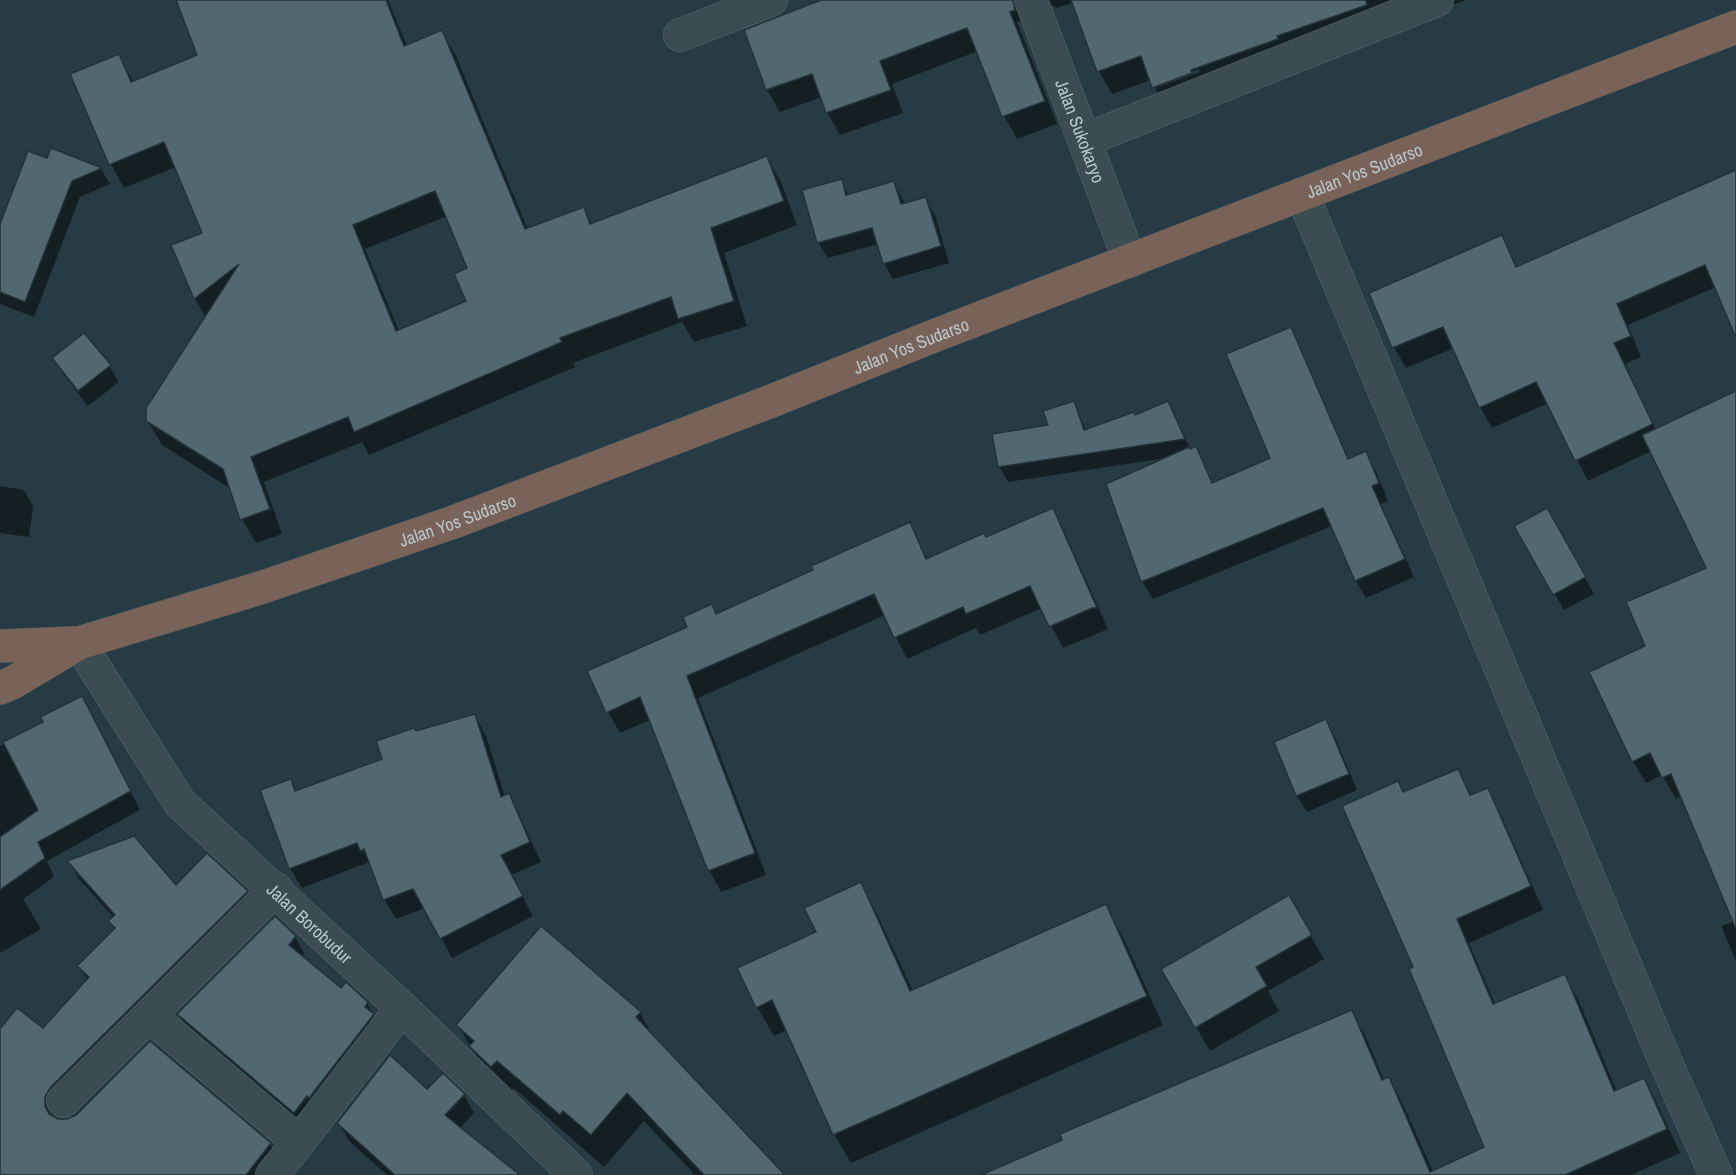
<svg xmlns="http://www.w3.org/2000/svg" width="1736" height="1175" font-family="'Archivo Narrow',sans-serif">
	<rect width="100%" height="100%" fill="#263b43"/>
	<!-- shadow -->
	<g fill="#0007" fill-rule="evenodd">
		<path d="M 177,0 L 388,0 L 407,46 L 442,32 L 456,56 L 528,230 L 583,209 L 593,225 L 767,158 L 781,182 L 797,225 L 724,253 L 747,326 L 694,342 L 682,322 L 573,363 L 575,367 L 369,455 L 362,442 L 264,482 L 282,534 L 256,543 L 242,519 L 231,489 L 162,445 L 147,420 L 206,318 L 195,299 L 173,246 L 204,233 L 176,167 L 124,188 L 111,164 L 119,56 L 134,83 L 199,56 ZM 447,216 L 469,269 L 468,301 L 399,331 L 365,249 Z"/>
		<path d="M 825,0 L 1466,0 L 1455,4 L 1444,5 L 1166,110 L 1151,80 L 1112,94 L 1099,71 L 1074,2 L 1057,8 L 1049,4 L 1025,19 L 1017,22 L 1057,124 L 1017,139 L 1004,116 L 978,51 L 892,84 L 903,113 L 840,135 L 827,112 L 822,97 L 780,112 L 767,90 ZM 1199,69 L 1200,72 L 1155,88 L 1155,85 Z"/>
		<path d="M 51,150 L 101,169 L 110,184 L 80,197 L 34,317 L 0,304 L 0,244 L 48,160 Z"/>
		<path d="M 1736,172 L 1736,337 L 1716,287 L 1628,325 L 1641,357 L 1625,364 L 1656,430 L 1736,392 L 1736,961 L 1721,926 L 1735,921 L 1682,796 L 1676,799 L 1662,775 L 1646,783 L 1633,761 L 1647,647 L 1708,569 L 1651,451 L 1588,481 L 1548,403 L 1492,428 L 1480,407 L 1454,348 L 1406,368 L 1394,347 L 1501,237 L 1518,268 Z"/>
		<path d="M 841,181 L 849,195 L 894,182 L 905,204 L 926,199 L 935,215 L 949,263 L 893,279 L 884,263 L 878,244 L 828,258 L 818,242 Z"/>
		<path d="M 1290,329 L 1300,347 L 1349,460 L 1365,453 L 1376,471 L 1388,501 L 1381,504 L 1414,577 L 1366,598 L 1356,581 L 1332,526 L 1153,599 L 1142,581 L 1108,485 L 1166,458 L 1008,482 L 999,466 L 1050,426 L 1073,403 L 1086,430 L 1135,417 L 1167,403 L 1191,450 L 1195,448 L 1213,484 L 1272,459 Z"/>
		<path d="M 54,359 L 109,366 L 119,382 L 88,406 L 64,375 Z"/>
		<path d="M 0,486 L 24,490 L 33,506 L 29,537 L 0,533 Z"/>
		<path d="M 1052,510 L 1064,531 L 1108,629 L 1063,648 L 1042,608 L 980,635 L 976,628 L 907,659 L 885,615 L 698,698 L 766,875 L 721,892 L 709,870 L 650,720 L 620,733 L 608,712 L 712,606 L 717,615 L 815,571 L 909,524 L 928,560 L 986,539 Z"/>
		<path d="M 1547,510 L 1594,594 L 1564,610 L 1516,526 Z"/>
		<path d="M 92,716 L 140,810 L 47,861 L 54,877 L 23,899 L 41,929 L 0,953 L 0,746 L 45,723 Z"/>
		<path d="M 475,716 L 486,736 L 505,797 L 508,795 L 519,815 L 541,862 L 511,875 L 533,916 L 452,958 L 425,908 L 396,919 L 384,899 L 369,862 L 302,888 L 290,868 L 290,781 L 296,792 L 384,760 L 416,733 Z"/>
		<path d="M 1326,721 L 1335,737 L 1357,790 L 1307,812 L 1297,796 L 1276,743 Z"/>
		<path d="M 1457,770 L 1472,796 L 1487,790 L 1500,813 L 1543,910 L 1469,943 L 1495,1004 L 1564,976 L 1578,999 L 1617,1092 L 1644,1079 L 1657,1103 L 1680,1153 L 1631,1175 L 984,1175 L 1351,1012 L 1365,1035 L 1384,1080 L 1389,1078 L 1402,1102 L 1433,1172 L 1486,1148 L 1415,967 L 1404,794 Z"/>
		<path d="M 69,861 L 176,887 L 246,892 L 257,910 L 60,1106 L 54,1118 L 58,1121 L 270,1144 L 280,1162 L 272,1175 L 0,1175 L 0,1032 L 43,1030 L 88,981 L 79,966 L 115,930 L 110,922 L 114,918 L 79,879 Z"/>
		<path d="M 860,884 L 877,914 L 913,991 L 1105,906 L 1122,935 L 1163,1025 L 851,1163 L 834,1134 L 787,1030 L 774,1036 L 757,1007 Z"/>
		<path d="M 1288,897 L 1324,959 L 1268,991 L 1279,1011 L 1210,1051 L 1163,970 Z"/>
		<path d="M 541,929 L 640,1013 L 654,1038 L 781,1175 L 695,1175 L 644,1121 L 604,1167 L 514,1088 L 508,1095 L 487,1075 L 458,1025 Z"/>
		<path d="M 295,937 L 304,953 L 301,957 L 341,990 L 367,1003 L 376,1020 L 304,1128 L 188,1031 L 179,1014 Z"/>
		<path d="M 443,1075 L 464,1095 L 474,1113 L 460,1128 L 517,1175 L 387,1175 L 349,1141 L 339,1123 L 427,1091 Z"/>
	</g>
	<!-- building -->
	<g fill="#526870" stroke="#22333a" stroke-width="1.5" fill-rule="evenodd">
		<path d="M 176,0 L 386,0 L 404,46 L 442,30 L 525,229 L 584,207 L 590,224 L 767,156 L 784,201 L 711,228 L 734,301 L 678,319 L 671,297 L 560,338 L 562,342 L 354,432 L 348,417 L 251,457 L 270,509 L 240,520 L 223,469 L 146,421 L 146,408 L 239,264 L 194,299 L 171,245 L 202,233 L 164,142 L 109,165 L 70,74 L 119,54 L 131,82 L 197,55 ZM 435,191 L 467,268 L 454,274 L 466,301 L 396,331 L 353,225 Z"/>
		<path d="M 821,0 L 1013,0 L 1015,10 L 1010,12 L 1045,101 L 1002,117 L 967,28 L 880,61 L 891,90 L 826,113 L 812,74 L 766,90 L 744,30 Z"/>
		<path d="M 1071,0 L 1366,0 L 1367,5 L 1277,36 L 1278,39 L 1191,70 L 1192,73 L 1152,88 L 1141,56 L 1097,72 Z"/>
		<path d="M 51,148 L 102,168 L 72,181 L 25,302 L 0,292 L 0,224 L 28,151 L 47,158 Z"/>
		<path d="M 1736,170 L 1736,338 L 1705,265 L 1617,304 L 1631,336 L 1614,343 L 1653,424 L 1575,461 L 1536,382 L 1479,408 L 1443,327 L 1392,348 L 1369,293 L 1502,235 L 1516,267 Z"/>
		<path d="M 842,179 L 846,195 L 894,181 L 901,204 L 926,197 L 941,246 L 883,264 L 872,228 L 817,243 L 802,190 Z"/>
		<path d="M 1291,327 L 1348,459 L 1366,451 L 1379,483 L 1372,486 L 1405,559 L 1355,581 L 1323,508 L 1141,582 L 1106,484 L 1189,447 L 1190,449 L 1196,446 L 1212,483 L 1270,458 L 1226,354 Z"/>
		<path d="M 84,333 L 111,365 L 78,391 L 52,358 Z"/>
		<path d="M 1736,391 L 1736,927 L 1735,927 L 1671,774 L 1662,778 L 1650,753 L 1632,762 L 1589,672 L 1645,646 L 1626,602 L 1706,568 L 1642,435 Z"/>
		<path d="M 1074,401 L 1084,430 L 1134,412 L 1135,415 L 1168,401 L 1185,439 L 998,467 L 992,434 L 1048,425 L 1043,411 Z"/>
		<path d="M 1053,508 L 1097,608 L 1092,608 L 1049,627 L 1030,586 L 966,614 L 963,607 L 894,638 L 874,594 L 687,676 L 755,853 L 708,871 L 640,697 L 606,713 L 587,671 L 687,627 L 683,617 L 712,604 L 716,614 L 813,570 L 811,566 L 910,522 L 926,559 L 984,533 L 986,537 Z"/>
		<path d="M 1547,508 L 1586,577 L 1553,595 L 1514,526 Z"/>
		<path d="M 82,696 L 131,791 L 38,842 L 45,858 L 0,890 L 0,837 L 38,810 L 3,742 L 43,722 L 40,717 Z"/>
		<path d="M 475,714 L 501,797 L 509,793 L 530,842 L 501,855 L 523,896 L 440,939 L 413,889 L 383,900 L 364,849 L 360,851 L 357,843 L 289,869 L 260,790 L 291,779 L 295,791 L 382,759 L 376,741 L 414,728 L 416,731 Z"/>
		<path d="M 1326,719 L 1349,774 L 1296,796 L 1274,742 Z"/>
		<path d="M 1458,769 L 1470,795 L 1488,788 L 1531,886 L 1457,919 L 1493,1004 L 1565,974 L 1614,1091 L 1644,1078 L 1667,1129 L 1565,1175 L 981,1175 L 1062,1140 L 1060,1134 L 1352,1010 L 1382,1080 L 1389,1077 L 1430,1172 L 1484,1147 L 1409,969 L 1413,967 L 1342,806 L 1398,781 L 1403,792 Z"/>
		<path d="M 134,836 L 176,885 L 207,853 L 248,891 L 50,1088 L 45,1097 L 45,1106 L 49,1114 L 58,1119 L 67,1119 L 76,1115 L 150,1041 L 271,1143 L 246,1175 L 0,1175 L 0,1029 L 17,1008 L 43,1028 L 89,977 L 77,966 L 115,928 L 108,921 L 115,915 L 67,861 Z"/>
		<path d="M 861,882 L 910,991 L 1106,904 L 1147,996 L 833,1135 L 772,1000 L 756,1008 L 737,968 L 816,932 L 804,908 Z"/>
		<path d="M 1289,895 L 1312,935 L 1256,967 L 1267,986 L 1195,1028 L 1161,969 Z"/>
		<path d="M 275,916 L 296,936 L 289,945 L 341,988 L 346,982 L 368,1002 L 365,1007 L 374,1014 L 309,1098 L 307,1096 L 294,1113 L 177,1014 Z"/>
		<path d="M 541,926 L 641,1012 L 636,1017 L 785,1175 L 704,1175 L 627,1093 L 591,1135 L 563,1111 L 560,1115 L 497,1061 L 491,1067 L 469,1046 L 474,1041 L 456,1025 Z"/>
		<path d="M 390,1055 L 427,1089 L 443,1073 L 465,1094 L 445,1115 L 520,1175 L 395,1175 L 337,1123 Z"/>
	</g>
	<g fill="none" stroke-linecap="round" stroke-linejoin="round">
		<!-- minor casing -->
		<g stroke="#596970" stroke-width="34">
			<g id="minor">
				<path id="s1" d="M 1031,0 L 1130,261"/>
				<path d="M 680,35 L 771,0"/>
				<path d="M 1085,140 L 1437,0"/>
				<path d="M 1302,194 L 1664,1058 L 1716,1175"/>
				<path id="s2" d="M 79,643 L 180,803 L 402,1008 L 576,1175"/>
				<path d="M 150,1016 L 299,1142"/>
				<path d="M 63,1101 L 276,889"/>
				<path d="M 272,1175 L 299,1142 L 402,1008"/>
			</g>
		</g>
		<!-- highway casing -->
		<g stroke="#46565d" stroke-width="34">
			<g id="highway">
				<path d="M 0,646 L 74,643"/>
				<path id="s3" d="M 0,688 L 12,683 L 79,643 L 263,587 L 451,523 L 769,402 L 931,337 L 1736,27"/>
			</g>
		</g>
		<!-- minor -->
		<use href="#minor" stroke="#3b4c53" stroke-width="33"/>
		<!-- highway -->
		<use href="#highway" stroke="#796358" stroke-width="33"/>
	</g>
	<g text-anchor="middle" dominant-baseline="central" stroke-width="6" stroke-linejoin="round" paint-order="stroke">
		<!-- street labels -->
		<g font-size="18" fill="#b8c6cd" stroke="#203138">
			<text stroke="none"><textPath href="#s1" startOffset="140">Jalan Sukokaryo</textPath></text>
			<text stroke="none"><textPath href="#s3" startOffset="1461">Jalan Yos Sudarso</textPath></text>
			<text stroke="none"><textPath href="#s3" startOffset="975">Jalan Yos Sudarso</textPath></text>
			<text stroke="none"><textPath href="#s3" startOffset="489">Jalan Yos Sudarso</textPath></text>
			<text stroke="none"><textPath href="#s2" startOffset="366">Jalan Borobudur</textPath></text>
		</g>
	</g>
</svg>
